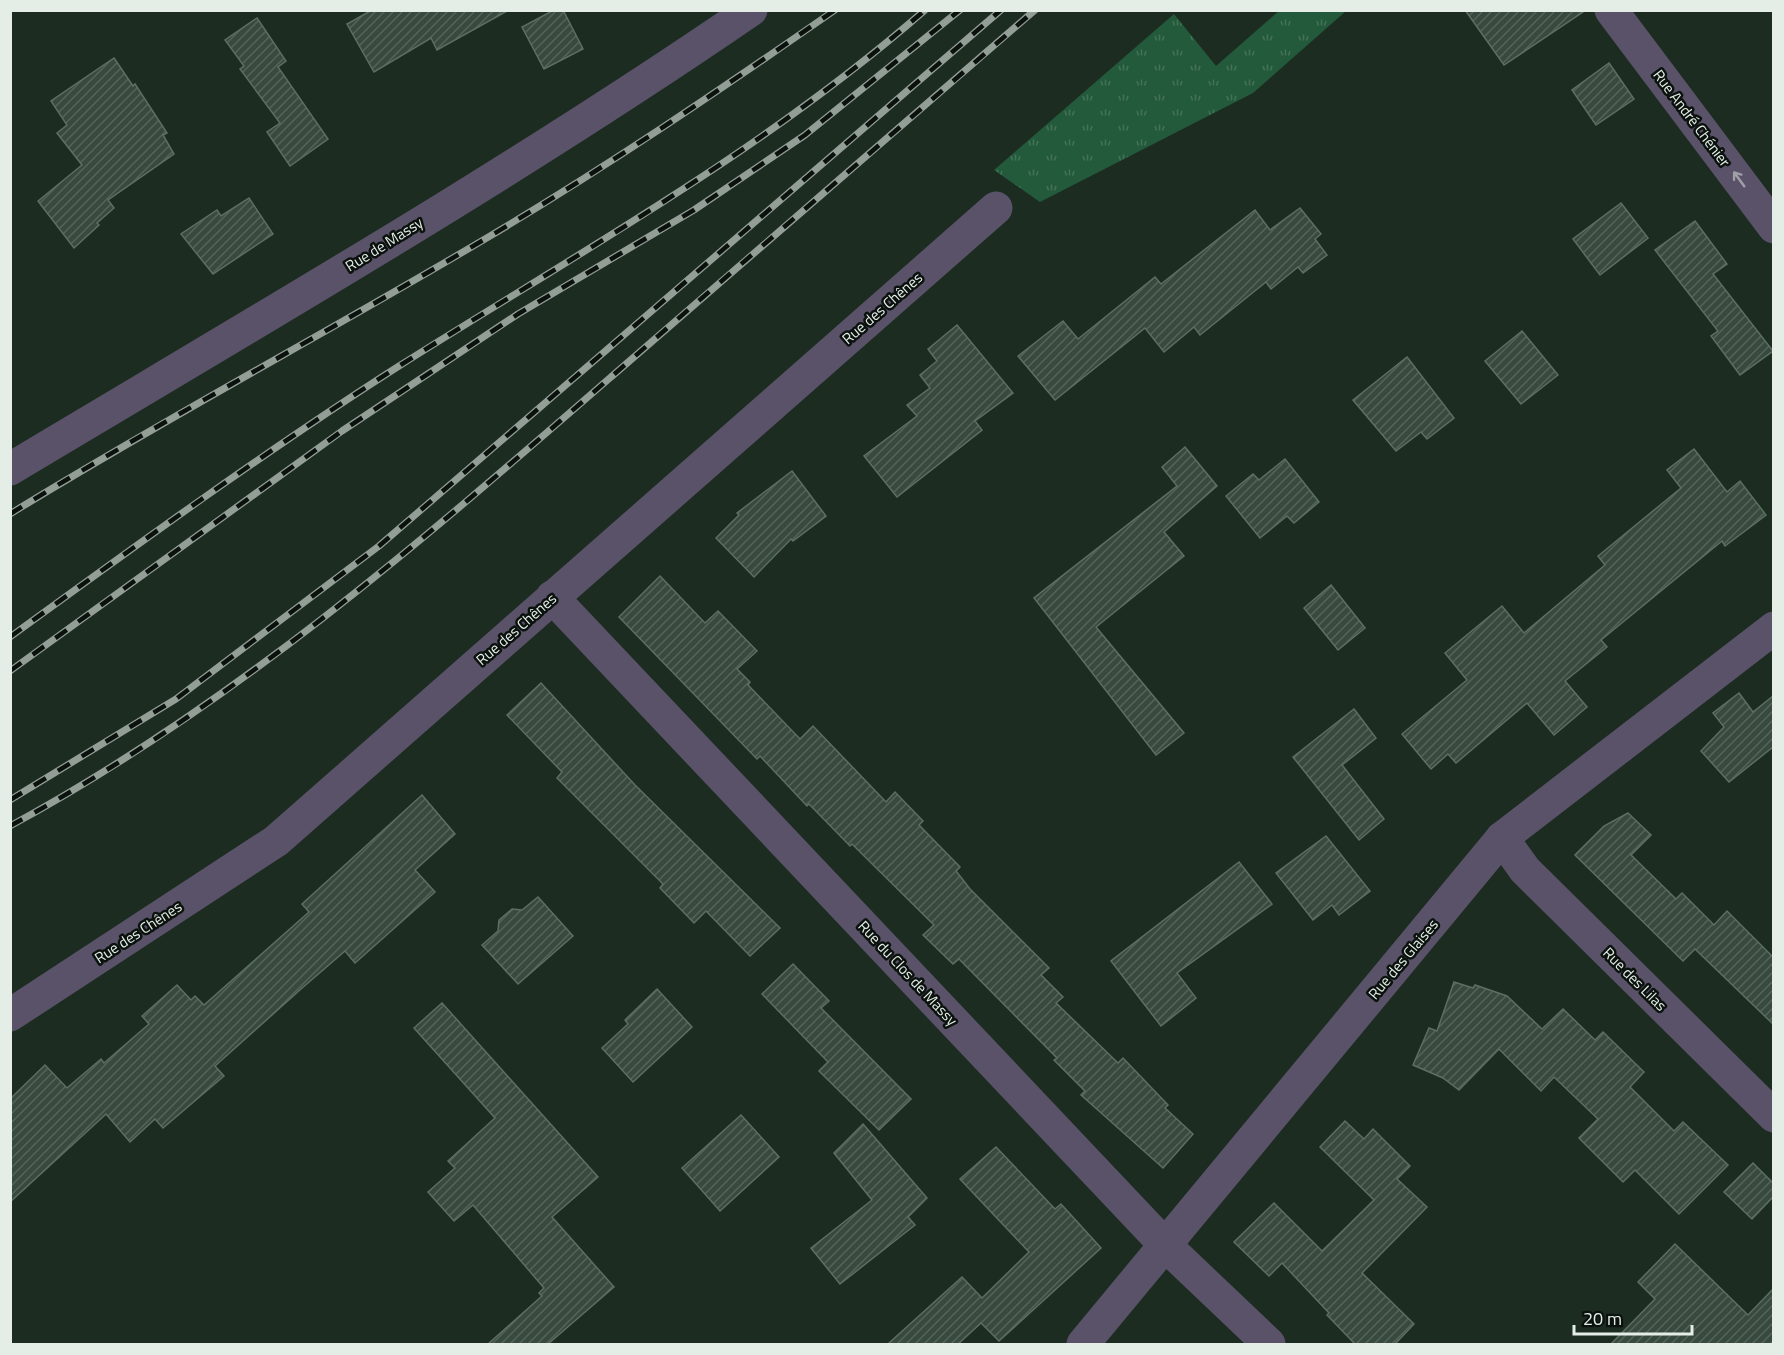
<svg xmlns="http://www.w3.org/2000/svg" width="1784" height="1355" font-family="'Titillium Web',sans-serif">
	<defs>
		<pattern id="grass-tufts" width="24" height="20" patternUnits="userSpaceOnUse" patternTransform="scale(1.5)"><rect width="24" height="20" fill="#235a3b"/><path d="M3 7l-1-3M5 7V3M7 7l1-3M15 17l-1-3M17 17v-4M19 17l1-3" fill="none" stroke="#437257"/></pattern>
		<pattern id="building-hatch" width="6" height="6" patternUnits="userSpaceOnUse" patternTransform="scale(1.5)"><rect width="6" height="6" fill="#38493e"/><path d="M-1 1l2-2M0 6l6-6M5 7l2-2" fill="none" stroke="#55645a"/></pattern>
	</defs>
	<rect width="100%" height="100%" fill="#1c2c21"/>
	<!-- grass -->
	<path fill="url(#grass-tufts)" d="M 1279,11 L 1346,11 L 1253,93 L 1040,202 L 994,170 L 1174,14 L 1216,66 Z"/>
	<!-- building -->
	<g fill="url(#building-hatch)" stroke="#5c6f62" stroke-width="1.5">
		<path d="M 372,10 L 509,10 L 437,50 L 431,38 L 374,72 L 347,24 Z"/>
		<path d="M 554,10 L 563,10 L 583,49 L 544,69 L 522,27 Z"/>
		<path d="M 1465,10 L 1586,10 L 1504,65 Z"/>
		<path d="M 257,18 L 286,61 L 278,67 L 328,139 L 290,166 L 267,132 L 280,123 L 240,69 L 244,66 L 225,40 Z"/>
		<path d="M 114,58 L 133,86 L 135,84 L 167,133 L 163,135 L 174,154 L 108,200 L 114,208 L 97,223 L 99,225 L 74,248 L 38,201 L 82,165 L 57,133 L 67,125 L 51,101 Z"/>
		<path d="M 1609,63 L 1634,99 L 1596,125 L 1572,90 Z"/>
		<path d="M 249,198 L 273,234 L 213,274 L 181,234 L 217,210 L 221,216 Z"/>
		<path d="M 1621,203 L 1648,238 L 1600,275 L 1573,239 Z"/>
		<path d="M 1300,208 L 1321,234 L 1315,239 L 1327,255 L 1303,273 L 1298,267 L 1271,289 L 1266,282 L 1200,335 L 1194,327 L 1164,352 L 1145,328 L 1055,400 L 1018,356 L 1063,321 L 1078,339 L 1155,277 L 1161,284 L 1255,210 L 1270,230 Z"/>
		<path d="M 1695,221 L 1727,264 L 1713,274 L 1773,351 L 1740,375 L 1711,336 L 1718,331 L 1655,250 Z"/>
		<path d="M 957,325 L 1013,393 L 975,421 L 982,430 L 897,497 L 864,456 L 917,416 L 907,405 L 930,388 L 920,375 L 937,361 L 928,349 Z"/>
		<path d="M 1522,331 L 1558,375 L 1521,404 L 1485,361 Z"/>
		<path d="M 1407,357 L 1454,418 L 1427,439 L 1421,432 L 1396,451 L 1353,400 Z"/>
		<path d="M 1185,447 L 1217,486 L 1164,532 L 1184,556 L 1096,627 L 1184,733 L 1156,755 L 1034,598 L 1177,486 L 1162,467 Z"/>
		<path d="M 1694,449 L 1727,492 L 1740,481 L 1766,515 L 1725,546 L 1722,541 L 1601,640 L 1607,647 L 1565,681 L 1587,707 L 1554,735 L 1527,703 L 1456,763 L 1448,754 L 1431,769 L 1402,734 L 1467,680 L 1445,653 L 1502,606 L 1524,633 L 1605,565 L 1598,556 L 1681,488 L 1667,470 Z"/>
		<path d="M 1285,459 L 1319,502 L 1294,523 L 1287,516 L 1260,538 L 1226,496 L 1253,474 L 1259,480 Z"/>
		<path d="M 792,471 L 826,516 L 793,541 L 791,539 L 754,577 L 716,538 L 739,515 L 737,513 Z"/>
		<path d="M 660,576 L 705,623 L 718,611 L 757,651 L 737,669 L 750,682 L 748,685 L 800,739 L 813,726 L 886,802 L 895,792 L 923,821 L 919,825 L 960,867 L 956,871 L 970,889 L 1049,968 L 1041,975 L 1063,997 L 1056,1003 L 1118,1063 L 1123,1058 L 1168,1105 L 1165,1108 L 1193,1134 L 1163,1168 L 1081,1095 L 1085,1091 L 1054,1060 L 1057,1058 L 959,959 L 953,964 L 923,935 L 934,925 L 852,844 L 850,846 L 809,804 L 807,806 L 760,756 L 757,759 L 619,617 Z"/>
		<path d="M 1331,585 L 1365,628 L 1338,650 L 1304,608 Z"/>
		<path d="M 541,683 L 635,785 L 780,928 L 750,956 L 706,911 L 694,923 L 660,888 L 663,884 L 557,778 L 562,772 L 507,715 Z"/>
		<path d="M 1739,693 L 1753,712 L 1773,696 L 1773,747 L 1729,782 L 1701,751 L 1724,727 L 1713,713 Z"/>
		<path d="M 1354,709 L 1376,738 L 1342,765 L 1384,819 L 1359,840 L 1293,757 Z"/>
		<path d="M 422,795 L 455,834 L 415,870 L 435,892 L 355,963 L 345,951 L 301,989 L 215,1066 L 224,1076 L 163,1128 L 155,1119 L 130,1142 L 106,1114 L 10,1202 L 10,1099 L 45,1065 L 67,1088 L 101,1059 L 104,1063 L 149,1024 L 142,1016 L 177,985 L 191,1000 L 195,996 L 204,1005 L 309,912 L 302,904 Z"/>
		<path d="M 1628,813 L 1651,835 L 1631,855 L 1676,899 L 1682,893 L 1714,925 L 1727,911 L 1773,957 L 1773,1024 L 1695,949 L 1683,961 L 1575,855 L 1604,826 Z"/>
		<path d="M 1326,836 L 1370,891 L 1339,915 L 1332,905 L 1313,920 L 1276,873 Z"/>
		<path d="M 1239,862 L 1272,904 L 1177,973 L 1196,998 L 1161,1026 L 1111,961 Z"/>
		<path d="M 538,897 L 573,936 L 518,984 L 482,945 L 498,931 L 499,920 L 512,909 L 522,910 Z"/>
		<path d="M 793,964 L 829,1001 L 821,1008 L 911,1099 L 879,1130 L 819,1071 L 828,1062 L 762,994 Z"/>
		<path d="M 1454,982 L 1473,988 L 1475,985 L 1507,996 L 1542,1029 L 1563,1009 L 1595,1040 L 1603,1032 L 1644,1072 L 1630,1087 L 1674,1131 L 1683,1122 L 1728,1165 L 1679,1214 L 1635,1170 L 1623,1182 L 1579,1138 L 1598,1119 L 1554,1077 L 1541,1091 L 1499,1049 L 1459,1090 L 1443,1078 L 1413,1065 L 1429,1028 L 1437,1031 Z"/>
		<path d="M 657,989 L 692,1027 L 633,1082 L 602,1048 L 628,1024 L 625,1020 Z"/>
		<path d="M 442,1003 L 598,1177 L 552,1217 L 614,1287 L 548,1344 L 488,1344 L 542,1296 L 539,1293 L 544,1288 L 473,1205 L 454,1221 L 428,1192 L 455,1168 L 448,1161 L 495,1118 L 414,1028 Z"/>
		<path d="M 741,1115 L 779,1157 L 720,1211 L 682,1168 Z"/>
		<path d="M 1345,1121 L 1364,1139 L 1373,1129 L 1410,1166 L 1397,1179 L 1427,1207 L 1362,1273 L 1414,1324 L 1395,1344 L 1355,1344 L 1327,1315 L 1329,1313 L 1282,1263 L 1269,1276 L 1234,1242 L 1274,1203 L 1322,1251 L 1374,1200 L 1320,1147 Z"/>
		<path d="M 863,1124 L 927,1198 L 908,1217 L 915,1225 L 840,1284 L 811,1248 L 872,1200 L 834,1153 Z"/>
		<path d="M 996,1147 L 1055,1209 L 1061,1204 L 1101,1248 L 999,1341 L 981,1323 L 958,1344 L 888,1344 L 962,1277 L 982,1298 L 1029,1252 L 960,1179 Z"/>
		<path d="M 1753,1163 L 1773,1183 L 1773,1197 L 1752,1219 L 1724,1192 Z"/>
		<path d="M 1675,1244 L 1748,1315 L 1773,1289 L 1773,1344 L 1611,1344 L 1655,1299 L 1638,1282 Z"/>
	</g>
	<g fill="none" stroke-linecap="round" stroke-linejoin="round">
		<!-- street -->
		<g stroke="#5a5269" stroke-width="33">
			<path d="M 1611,10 L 1774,227"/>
			<path d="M 10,469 C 259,320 512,174 751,10"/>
			<path d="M 552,597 L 1166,1246 L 1269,1344"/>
			<path d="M 1502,838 L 1525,870 L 1774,1116"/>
			<path d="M 10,1015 L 276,841 L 996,208"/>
			<path d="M 1083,1344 L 1502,838 L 1774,628"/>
		</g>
		<!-- rail casing -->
		<g stroke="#929e96" stroke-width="7">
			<g id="rail">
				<path d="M 10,514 C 166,418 328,332 485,239 C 605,168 720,90 835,10"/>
				<path d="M 10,637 C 138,544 266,451 399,366 C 578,253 765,150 925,10"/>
				<path d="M 10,671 L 342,431 L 518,314 L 694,210 L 805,135 L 960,10"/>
				<path d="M 10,800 L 176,699 L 379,546 L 1001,10"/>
				<path d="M 10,826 C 232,706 422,541 611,377 C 752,254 894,133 1035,10"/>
			</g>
		</g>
		<!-- rail -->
		<use href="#rail" stroke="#0b120e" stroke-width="4.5" stroke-dasharray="14" stroke-linecap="butt"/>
	</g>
	<!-- one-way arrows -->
	<defs><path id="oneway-shaft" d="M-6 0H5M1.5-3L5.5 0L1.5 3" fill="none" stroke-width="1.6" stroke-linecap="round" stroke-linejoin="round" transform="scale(1.5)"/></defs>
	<use stroke="#9fa0a8" href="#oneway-shaft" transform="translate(1739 179) rotate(-126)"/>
	<g text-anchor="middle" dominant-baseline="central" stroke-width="5" stroke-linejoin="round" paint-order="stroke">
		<!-- street labels -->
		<g font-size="15" fill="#e4eee7" stroke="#0b120e">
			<text transform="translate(1692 118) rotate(53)">Rue André Chénier</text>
			<text transform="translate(384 244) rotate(-32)">Rue de Massy</text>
			<text transform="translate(882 308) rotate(-41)">Rue des Chênes</text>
			<text transform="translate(516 629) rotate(-41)">Rue des Chênes</text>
			<text transform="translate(138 932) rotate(-33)">Rue des Chênes</text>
			<text transform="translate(1403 959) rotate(-50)">Rue des Glaises</text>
			<text transform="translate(908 973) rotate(47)">Rue du Clos de Massy</text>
			<text transform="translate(1635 979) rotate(45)">Rue des Lilas</text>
		</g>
	</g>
	<!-- border -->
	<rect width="1784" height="1355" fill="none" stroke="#e4eee7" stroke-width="24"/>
	<!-- scale -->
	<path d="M1574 1325v9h118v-9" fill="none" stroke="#e4eee7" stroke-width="3"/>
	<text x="1583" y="1325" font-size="18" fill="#e4eee7" stroke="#0b120e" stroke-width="4.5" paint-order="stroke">20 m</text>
</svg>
